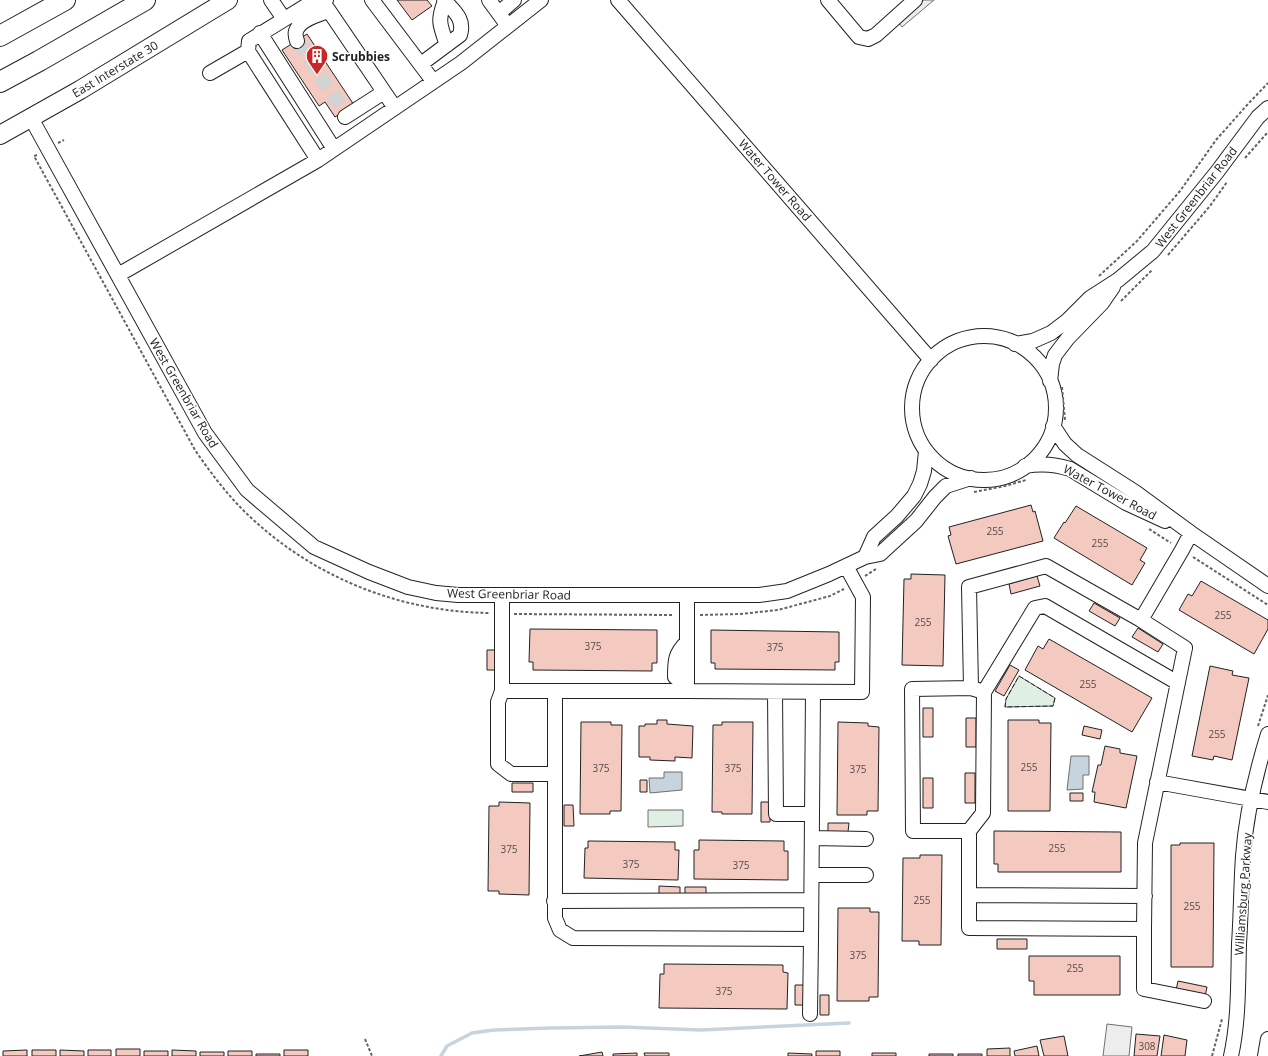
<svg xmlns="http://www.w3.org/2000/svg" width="1268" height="1056" font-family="'Open Sans',sans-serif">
	<rect width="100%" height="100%" fill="#fff"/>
	<path fill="#e0efe3" stroke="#6f6f6f" d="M1019 676 1055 698 1053 706 1005 707 1006 699Z
		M648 810H683V826L648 827Z"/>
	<path fill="#ededed" stroke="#6f6f6f" d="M923 0H934L902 27 898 22 923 1Z
		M1107 1024 1132 1027 1129 1056H1103Z"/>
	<path fill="#c7d3dd" stroke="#6f6f6f" d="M1071 756H1089V775H1083V789L1067 790Z
		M664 772H682V790L650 793 649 778H664Z"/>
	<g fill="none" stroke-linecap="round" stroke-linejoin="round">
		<path stroke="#c7d3dd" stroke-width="3.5" d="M441 1056 447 1046 472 1033 494 1030 551 1028 622 1027 701 1030 849 1023"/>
	</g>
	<path fill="#f3c9c0" stroke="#222" d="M397 0H427L432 6 412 20Z
		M307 34 354 105 335 117 325 102 319 106 282 50Z
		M1031 505 1033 512 1035 511 1043 541 956 564 948 536 951 535 949 527Z
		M1076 506 1147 548 1140 560 1145 563 1132 585 1054 538 1064 522 1065 523Z
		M911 574 945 575 943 666 902 665 904 579H911Z
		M1037 576 1040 586 1011 594 1009 584Z
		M1201 581 1268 620V629L1254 654 1179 610 1188 594 1192 596Z
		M1094 603 1120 618 1115 626 1089 611Z
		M1138 628 1163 644 1158 652 1132 637Z
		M530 629 657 630V663H652V671L533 670V662H529Z
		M711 630 839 632V662H835V670L715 669V663H711Z
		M1049 639 1152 698 1132 732 1025 670 1038 646 1043 649Z
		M487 650H496V670H487Z
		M1010 665 1019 670 1004 696 995 691Z
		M1210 666 1233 671 1232 675 1249 678 1232 760 1214 756 1213 760 1192 756Z
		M923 708H933V737H923Z
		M966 718H976V747H966Z
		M657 720H667V724L693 726 692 758 675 757V761L650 760V757H639V726H645V724H657Z
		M1008 720H1039V723H1051L1050 811H1008Z
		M581 722H611V725H622L621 811H610V814H580Z
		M722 722H753L752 814H722V812H712L713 725H722Z
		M838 722 868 723V726L879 727 878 811H867V815H837Z
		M1084 726 1102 730 1100 739 1082 735Z
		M1105 746 1120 749V753L1137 756 1126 808 1094 802 1095 792H1092L1098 765H1101Z
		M965 773H975V803H965Z
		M923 778H933V808H923Z
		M640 780H647V792H640Z
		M512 783H533V792H512Z
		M1070 793H1083V801H1070Z
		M499 802 530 803 529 895 499 894V891H488L489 806H499Z
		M761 802H770V822H761Z
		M564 805H573L574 826H564Z
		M828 823H849L848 832H828Z
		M994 831 1121 832V872H998V864H994Z
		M699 840 784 841V851H788V880L694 879V850H699Z
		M588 841 675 842V850H679L678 880 584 878 585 848H588Z
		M1180 843H1214L1213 967H1171V845H1180Z
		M920 855H942L941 945H919V941H902L903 858H920Z
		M659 886 680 887V896H659Z
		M685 887H706V896H685Z
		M838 908H870V912H879L878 997H869V1001H837Z
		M997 939H1027V949H997Z
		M1029 956H1120V995H1034V981H1029Z
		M664 964 783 965V972L788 973 787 1009 659 1008 660 974H664Z
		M1178 981 1207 987 1205 997 1176 990Z
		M795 985H804V1005H795Z
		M820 995H829V1015H820Z
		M1136 1034 1160 1036 1157 1056H1134Z
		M1164 1035 1187 1040 1185 1056H1161Z
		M1064 1036 1068 1056H1044L1040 1040Z
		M1037 1046 1039 1056H1015L1014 1051Z
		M1010 1048V1056H987V1049Z
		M116 1049H140V1056H116Z
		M27 1050V1056H3V1051Z
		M32 1050H56V1056H32Z
		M60 1050 84 1051V1056H60Z
		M88 1050H111V1056H88Z
		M172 1050 196 1051V1056H172Z
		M284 1050H308V1056H284Z
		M144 1051H168V1056H144Z
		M228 1051H252V1056H228Z
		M816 1051H840V1056H816Z
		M200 1052H224V1056H200Z
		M602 1052 603 1056H579Z
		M637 1053V1056H613V1054Z
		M644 1053H669V1056H645Z
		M788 1053 812 1054V1056H788Z
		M872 1053H896V1056H872Z
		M256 1054H280V1056H256Z
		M929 1054H953V1056H929Z
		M958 1054H982V1056H958Z"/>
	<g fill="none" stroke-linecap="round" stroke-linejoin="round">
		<path stroke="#d3d3d3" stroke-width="14" stroke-dasharray="14 7" stroke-linecap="butt" d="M297 41 344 111"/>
		<g stroke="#222" stroke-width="16">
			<path id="minor" d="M271 0 284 19
				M372 0 433 81
				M489 0 508 26 541 0
				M618 0 931 360
				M828 0 859 37 868 39 876 35 915 0
				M445 1C437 21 440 25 447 45
				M323 2 395 108
				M499 13 514 0
				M260 33 334 149
				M297 41C296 38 295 34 296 31 300 19 318 15 328 11
				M248 51 318 160
				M421 64 460 35C465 19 454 11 444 0
				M210 73 248 51 249 41 309 4 323 2 326 0
				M345 117 384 92
				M31 118 205 433 247 490 314 547 369 572 408 587 436 593 458 595H759L787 591 829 574 865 557 880 554 916 521 935 497 946 486 971 478
				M118 275 318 160 461 63 508 26
				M912 408a72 72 0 1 1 144 0a72 72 0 1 1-144 0Z
				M1015 344 1033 341 1051 333 1068 320 1090 298 1118 280 1153 251 1217 172 1258 117 1268 108
				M1050 381 1052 364 1055 355 1068 338 1102 303 1113 287
				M1053 426 1065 444 1077 455 1135 492 1191 533 1268 586
				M1025 466C1041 463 1055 464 1070 469L1126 503 1165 521
				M865 557 874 537 897 516 914 496 920 484 924 471 926 451
				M502 595V691H687
				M687 596V691L862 692 863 597 846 566
				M1141 620 1185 648 1145 843 1144 929 969 928V831H913L912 689 971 688 969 587 1046 566 1141 620 1182 550 1191 533
				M687 642C675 654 675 660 675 677L687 686
				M971 688 984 692 1035 608 1045 606 1178 683
				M502 691 498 702V764L511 774H554
				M555 691V918L560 930 573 938 811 939 813 692
				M775 692 776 814H812
				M1157 782 1268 802
				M969 831 983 813 984 692
				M812 838 866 839
				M812 875H866
				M969 895 1145 896
				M554 901 811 900
				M1144 929V989L1204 1001
				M810 1014 811 939
				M1231 1056C1239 1020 1238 981 1239 944 1241 915 1241 885 1243 856 1246 815 1256 773 1268 734
				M1265 1056 1268 1039"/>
		</g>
		<g stroke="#222" stroke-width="20">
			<path id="major" d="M0 135 80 90 228 0"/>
		</g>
		<g stroke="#222" stroke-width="22">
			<path id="highway" d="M0 36 65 0
				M0 82 39 61 145 0"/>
		</g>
		<path stroke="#646464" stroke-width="2" stroke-dasharray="3 2" stroke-linecap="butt" d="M58 143 64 140
			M37 155 34 156 195 450C210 472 226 493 244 511 310 576 398 612 490 613
			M1245 158 1268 132
			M1168 255 1210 206 1227 182
			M1099 276 1137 241 1180 191 1216 140 1247 105 1268 83
			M1121 301 1152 270
			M1062 387 1065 420
			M974 492 1005 486 1026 480
			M1149 529 1171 543
			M1193 557 1268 605
			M865 576 876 569
			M514 614 674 615
			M700 615 740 614 778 610 830 596 844 589
			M1258 726 1268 695
			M365 1039 372 1056
			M1212 1056 1222 1019"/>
		<use href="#minor" stroke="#fff" stroke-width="14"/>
		<use href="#major" stroke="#fff" stroke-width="18"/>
		<use href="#highway" stroke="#fff" stroke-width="20"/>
		<path stroke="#222" stroke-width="1" stroke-dasharray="5 2" stroke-linecap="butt" d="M1019 676 1055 698 1053 706 1005 707 1006 699Z"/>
	</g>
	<defs>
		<g id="building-pin" transform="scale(1.15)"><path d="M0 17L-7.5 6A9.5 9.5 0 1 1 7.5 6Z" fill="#c62828" stroke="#fff"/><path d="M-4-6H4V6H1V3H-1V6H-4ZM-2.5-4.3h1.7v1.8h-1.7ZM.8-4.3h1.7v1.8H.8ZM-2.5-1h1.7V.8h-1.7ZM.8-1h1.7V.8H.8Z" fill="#fff"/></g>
	</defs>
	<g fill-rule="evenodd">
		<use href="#building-pin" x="317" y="56"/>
	</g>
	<g text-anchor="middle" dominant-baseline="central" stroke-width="3" stroke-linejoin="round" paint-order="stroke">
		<g font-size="10" fill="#564c4a">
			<text x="995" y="531">255</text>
			<text x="1100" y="543">255</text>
			<text x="1223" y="615">255</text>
			<text x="923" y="622">255</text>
			<text x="593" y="646">375</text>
			<text x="775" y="647">375</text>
			<text x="1088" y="684">255</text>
			<text x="1217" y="734">255</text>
			<text x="1029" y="767">255</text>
			<text x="601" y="768">375</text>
			<text x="733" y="768">375</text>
			<text x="858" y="769">375</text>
			<text x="1057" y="848">255</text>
			<text x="509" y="849">375</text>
			<text x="631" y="864">375</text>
			<text x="741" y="865">375</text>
			<text x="922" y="900">255</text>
			<text x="1192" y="906">255</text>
			<text x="858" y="955">375</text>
			<text x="1075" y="968">255</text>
			<text x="724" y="991">375</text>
			<text x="1147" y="1046">308</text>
		</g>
		<g font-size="12" font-weight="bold" fill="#222" stroke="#fff" text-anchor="start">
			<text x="332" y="56">Scrubbies</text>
		</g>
		<g font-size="12" fill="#222" stroke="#fff">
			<text transform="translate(115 69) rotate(-31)">East Interstate 30</text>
			<text transform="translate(775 180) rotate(49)">Water Tower Road</text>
			<text transform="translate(1196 197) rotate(-52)">West Greenbriar Road</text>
			<text transform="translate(184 393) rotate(60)">West Greenbriar Road</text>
			<text transform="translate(1110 492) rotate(28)">Water Tower Road</text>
			<text transform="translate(509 594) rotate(1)">West Greenbriar Road</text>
			<text transform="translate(1243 894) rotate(-86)">Williamsburg Parkway</text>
		</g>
	</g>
</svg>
